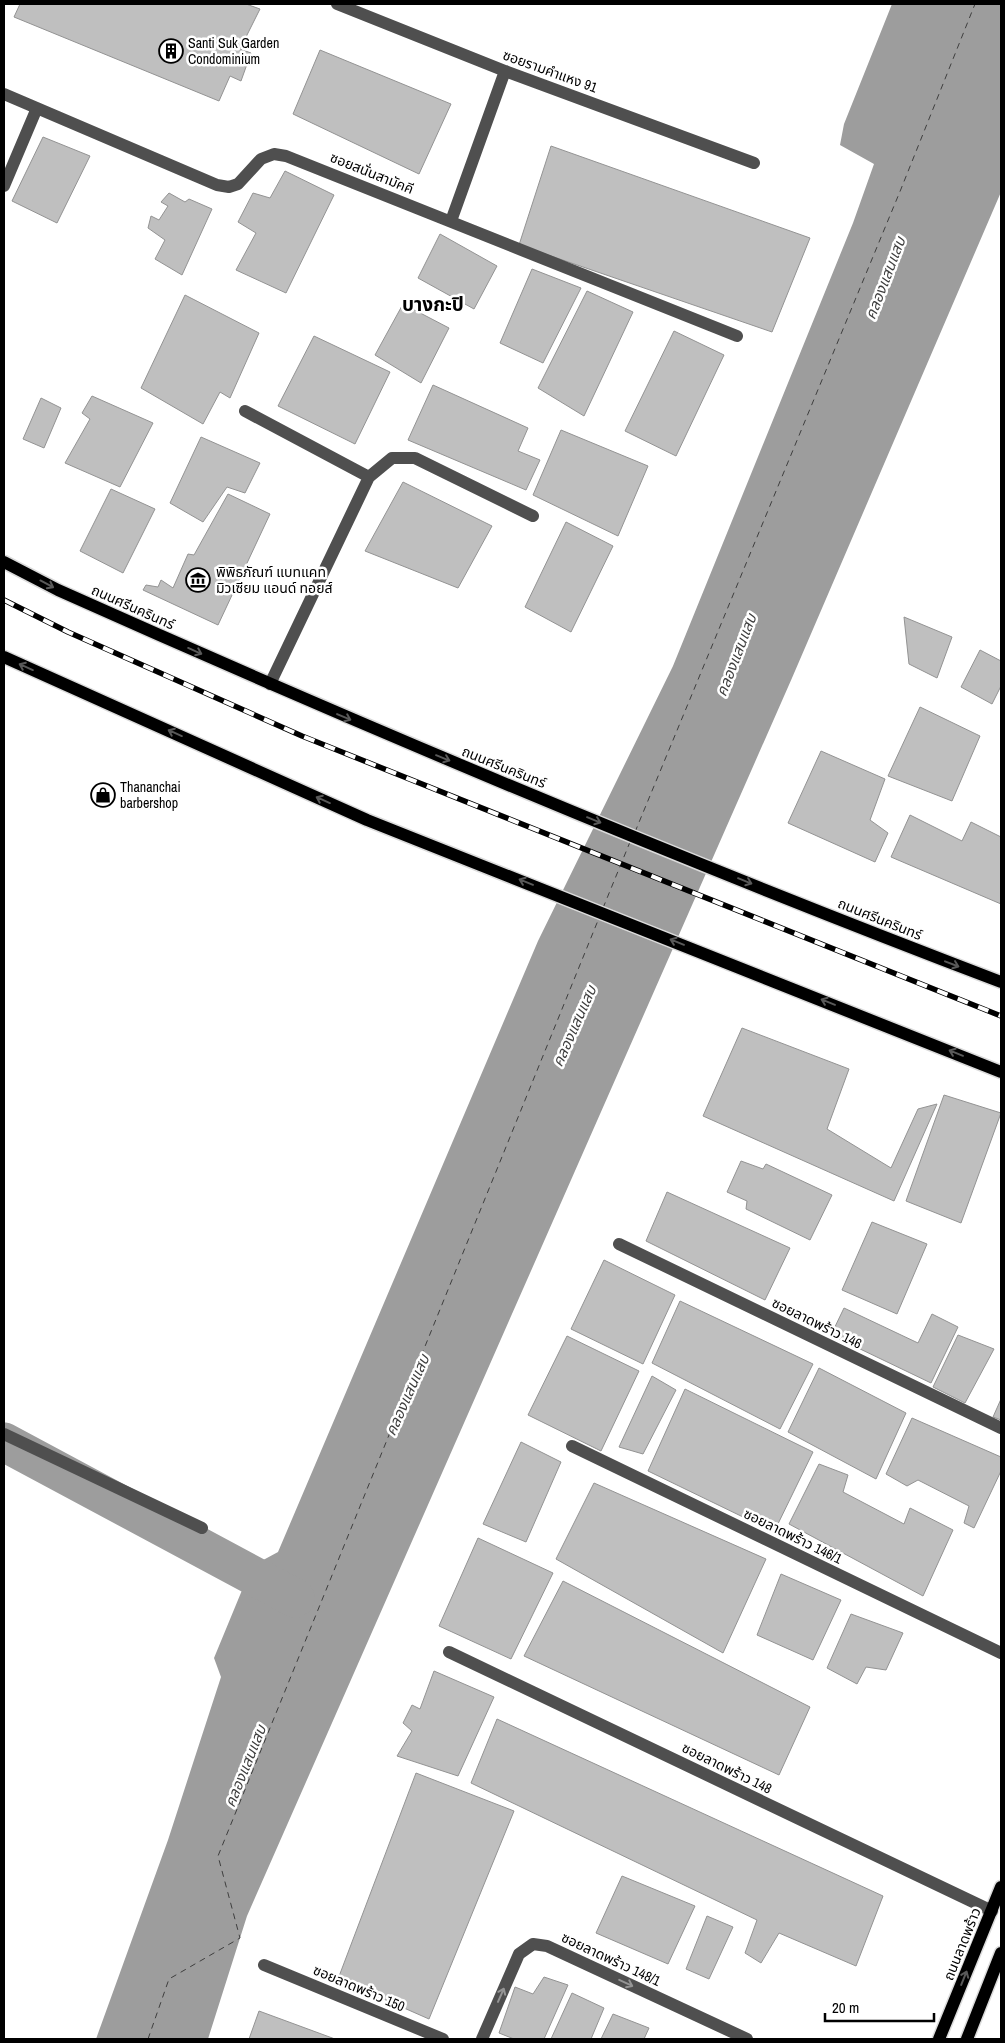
<svg xmlns="http://www.w3.org/2000/svg" width="1005" height="2043" font-family="'Archivo Narrow','Noto Sans Thai',sans-serif">
	<rect width="100%" height="100%" fill="#fff"/>
	<path fill="#9d9d9d" d="M892 4H1001V192L792 678 247 1916 208 2039H96L168 1840 221 1677 214 1658 252 1566 278 1552 538 941 673 666 853 223 874 164 840 145 844 124Z"/>
	<g fill="none" stroke-linecap="round" stroke-linejoin="round">
		<path stroke="#9d9d9d" stroke-width="39" d="M4 1442 295 1598"/>
		<path stroke="#3e3e3e" stroke-width="1" stroke-dasharray="6 5" stroke-linecap="butt" d="M635 832 901 189 975 4
			M603 908 630 842
			M148 2039 169 1979 240 1938 218 1856 599 918"/>
	</g>
	<path fill="#bfbfbf" stroke="#939393" d="M20 4H246L260 9 240 49 251 53 241 81 230 76 219 101 14 17Z
		M320 50 451 104 419 174 293 114Z
		M43 137 90 156 57 223 12 201Z
		M551 146 810 238 772 332 519 245Z
		M285 171 334 195 286 293 236 270 256 233 238 222 253 193 270 198Z
		M169 193 185 202 189 199 212 209 182 275 155 259 165 240 148 228 151 216 159 220 168 206 161 202Z
		M440 234 497 266 474 309 418 278Z
		M532 269 581 288 543 363 500 343Z
		M587 291 633 312 584 416 538 388Z
		M185 295 259 333 230 398 220 392 203 424 141 388Z
		M403 304 449 328 421 383 375 355Z
		M674 331 724 355 676 456 625 431Z
		M314 336 390 372 355 444 278 406Z
		M433 385 528 428 518 451 540 460 526 490 408 440Z
		M92 396 153 423 120 487 65 463 90 419 82 413Z
		M41 398 61 408 44 448 23 439Z
		M561 430 648 466 618 536 533 495Z
		M201 437 260 463 245 493 227 487 203 522 170 503Z
		M403 482 492 526 458 588 365 551Z
		M111 489 155 509 123 573 80 551Z
		M228 494 270 514 218 625 143 590 146 585 158 587 161 580 173 588 188 554 194 555Z
		M566 522 613 546 571 632 525 607Z
		M904 617 952 637 937 678 909 664Z
		M980 650 1001 661V686L992 704 961 687Z
		M920 707 980 736 952 801 888 776Z
		M821 751 885 779 870 820 888 833 875 862 788 823Z
		M910 815 962 841 971 822 1001 837V904L891 857Z
		M742 1028 849 1069 827 1129 891 1168 918 1109 937 1104 894 1201 703 1116Z
		M944 1095 1001 1113 961 1223 906 1201Z
		M741 1161 763 1169 766 1164 832 1195 810 1240 746 1209 747 1201 727 1192Z
		M667 1192 790 1248 765 1300 646 1241Z
		M872 1222 927 1244 897 1314 842 1290Z
		M604 1260 675 1295 643 1364 571 1329Z
		M680 1301 813 1364 780 1429 652 1363Z
		M844 1308 918 1343 932 1314 958 1327 931 1383 831 1335Z
		M958 1335 994 1349 965 1403 933 1387Z
		M567 1336 639 1371 601 1451 528 1415Z
		M819 1368 906 1413 876 1479 788 1432Z
		M652 1376 676 1390 643 1454 619 1447Z
		M685 1389 813 1452 774 1532 648 1471Z
		M1001 1399V1420L993 1417Z
		M912 1418 1001 1457V1471L974 1528 964 1523 969 1506 918 1480 907 1486 886 1474Z
		M521 1442 561 1462 526 1542 483 1524Z
		M819 1464 848 1475 843 1492 904 1524 910 1508 953 1530 923 1596 789 1524Z
		M594 1483 766 1559 723 1653 556 1559Z
		M478 1538 553 1573 511 1659 439 1626Z
		M781 1574 841 1600 813 1660 757 1635Z
		M563 1581 810 1707 779 1775 524 1656Z
		M851 1614 903 1633 886 1670 866 1667 857 1684 827 1668Z
		M434 1671 494 1697 458 1776 397 1756 412 1731 403 1723 412 1705 420 1709Z
		M497 1719 883 1896 856 1966 779 1933 761 1963 745 1953 757 1920 471 1783Z
		M416 1773 514 1811 429 2019 338 1979Z
		M622 1876 695 1906 668 1964 596 1933Z
		M707 1916 733 1927 709 1979 686 1969Z
		M544 1977 568 1985 544 2039H514L499 2033 515 1987 533 1994Z
		M572 1993 604 2008 591 2039H551Z
		M259 2011 335 2039H249Z
		M613 2014 649 2028 644 2039H601Z"/>
	<g fill="none" stroke-linecap="round" stroke-linejoin="round">
		<g stroke="#dbdbdb" stroke-width="15">
			<path id="major" d="M4 562 58 590C369 729 683 861 1001 982
				M4 657 367 820 1001 1072
				M939 2039 1001 1887
				M967 2039 1001 1953"/>
		</g>
		<path stroke="#4f4f4f" stroke-width="12" d="M337 4 505 71 754 163
			M4 94 217 185 229 187 238 184 261 159 274 154 286 156 737 336
			M4 186 37 108
			M451 221 505 71
			M245 411 369 477
			M270 684 369 477 392 458H415L533 516
			M619 1244 1001 1428
			M4 1434 202 1528
			M572 1446 1001 1653
			M449 1652 992 1911
			M264 1965 443 2039
			M482 2039 519 1954 533 1944 547 1946 747 2039"/>
		<use href="#major" stroke="#000" stroke-width="12"/>
		<g stroke="#000" stroke-width="5.5">
			<path id="rail" d="M4 600 68 632 302 736 1001 1016"/>
		</g>
		<use href="#rail" stroke="#fff" stroke-width="4" stroke-dasharray="11" stroke-linecap="butt"/>
	</g>
	<defs><path id="oneway-shaft" d="M-6 0H5M1.5-3L5.5 0L1.5 3" fill="none" stroke-width="1.6" stroke-linecap="round" stroke-linejoin="round" transform="scale(1.25)"/></defs>
	<g stroke="#595959">
		<use href="#oneway-shaft" transform="translate(47 584) rotate(28)"/>
		<use href="#oneway-shaft" transform="translate(195 651) rotate(24)"/>
		<use href="#oneway-shaft" transform="translate(26 667) rotate(-156)"/>
		<use href="#oneway-shaft" transform="translate(344 717) rotate(23)"/>
		<use href="#oneway-shaft" transform="translate(175 733) rotate(-156)"/>
		<use href="#oneway-shaft" transform="translate(443 758) rotate(22)"/>
		<use href="#oneway-shaft" transform="translate(323 800) rotate(-156)"/>
		<use href="#oneway-shaft" transform="translate(594 820) rotate(22)"/>
		<use href="#oneway-shaft" transform="translate(745 881) rotate(22)"/>
		<use href="#oneway-shaft" transform="translate(526 882) rotate(-158)"/>
		<use href="#oneway-shaft" transform="translate(677 942) rotate(-158)"/>
		<use href="#oneway-shaft" transform="translate(952 964) rotate(21)"/>
		<use href="#oneway-shaft" transform="translate(828 1002) rotate(-158)"/>
		<use href="#oneway-shaft" transform="translate(956 1053) rotate(-158)"/>
		<use href="#oneway-shaft" transform="translate(964 1978) rotate(-68)"/>
	</g>
	<g stroke="#959595">
		<use href="#oneway-shaft" transform="translate(626 1983) rotate(25)"/>
		<use href="#oneway-shaft" transform="translate(501 1995) rotate(-66)"/>
	</g>
	<defs>
		<g id="building-ring" transform="scale(1.25)"><circle r="9.5" fill="#fff" stroke="#000" stroke-width="1.5"/><path d="M-4-6H4V6H1V3H-1V6H-4ZM-2.5-4.3h1.7v1.8h-1.7ZM.8-4.3h1.7v1.8H.8ZM-2.5-1h1.7V.8h-1.7ZM.8-1h1.7V.8H.8Z" fill="#000"/></g>
		<g id="museum-ring" transform="scale(1.25)"><circle r="9.5" fill="#fff" stroke="#000" stroke-width="1.5"/><path d="M0-6L6-3V-2H-6V-3ZM-5-1h2V3h-2ZM-1-1h2V3h-2ZM3-1h2V3H3ZM-6 4H6V6H-6Z" fill="#000"/></g>
		<g id="shop-ring" transform="scale(1.25)"><circle r="9.5" fill="#fff" stroke="#000" stroke-width="1.5"/><path d="M-5-2.5h2.3a2.7 3.5 0 0 1 5.4 0H5L5.5 6h-11ZM-1.5-2.5h3a1.5 2.3 0 0 0-3 0Z" fill="#000"/></g>
	</defs>
	<g fill-rule="evenodd">
		<use href="#building-ring" x="171" y="51"/>
		<use href="#museum-ring" x="198" y="580"/>
		<use href="#shop-ring" x="103" y="795"/>
	</g>
	<g text-anchor="middle" dominant-baseline="central" stroke-width="5" stroke-linejoin="round" paint-order="stroke">
		<g font-size="14" fill="#000" stroke="#fff" text-anchor="start">
			<text x="188" y="43">Santi Suk Garden<tspan x="188" dy="16">Condominium</tspan></text>
			<text x="216" y="572">พิพิธภัณฑ์ แบทแคท<tspan x="216" dy="16">มิวเซียม แอนด์ ทอยส์</tspan></text>
			<text x="120" y="787">Thananchai<tspan x="120" dy="16">barbershop</tspan></text>
		</g>
		<g font-size="14" fill="#000" stroke="#fff">
			<text transform="translate(550 71) rotate(20)">ซอยรามคำแหง 91</text>
			<text transform="translate(372 173) rotate(22)">ซอยสนั่นสามัคคี</text>
			<text transform="translate(133 607) rotate(24)">ถนนศรีนครินทร์</text>
			<text transform="translate(504 767) rotate(22)">ถนนศรีนครินทร์</text>
			<text transform="translate(880 919) rotate(22)">ถนนศรีนครินทร์</text>
			<text transform="translate(817 1323) rotate(26)">ซอยลาดพร้าว 146</text>
			<text transform="translate(793 1536) rotate(26)">ซอยลาดพร้าว 146/1</text>
			<text transform="translate(727 1768) rotate(26)">ซอยลาดพร้าว 148</text>
			<text transform="translate(962 1944) rotate(-68)">ถนนลาดพร้าว</text>
			<text transform="translate(611 1959) rotate(25)">ซอยลาดพร้าว 148/1</text>
			<text transform="translate(359 1988) rotate(23)">ซอยลาดพร้าว 150</text>
		</g>
		<g font-size="15" font-style="italic" fill="#3e3e3e" stroke="#fff">
			<text transform="translate(885 278) rotate(-69)">คลองแสนแสบ</text>
			<text transform="translate(736 655) rotate(-69)">คลองแสนแสบ</text>
			<text transform="translate(574 1026) rotate(-66)">คลองแสนแสบ</text>
			<text transform="translate(407 1395) rotate(-66)">คลองแสนแสบ</text>
			<text transform="translate(245 1766) rotate(-68)">คลองแสนแสบ</text>
		</g>
		<g font-size="19" font-weight="bold" fill="#000" stroke="#fff">
			<text x="433" y="304">บางกะปิ</text>
		</g>
	</g>
	<rect width="1005" height="2043" fill="none" stroke="#000000" stroke-width="10"/>
	<path d="M825 2013v8h109v-8" fill="none" stroke="#000000" stroke-width="2.5"/>
	<text x="832" y="2013" font-size="15" fill="#000000" stroke="#ffffff" stroke-width="4" paint-order="stroke">20 m</text>
</svg>
